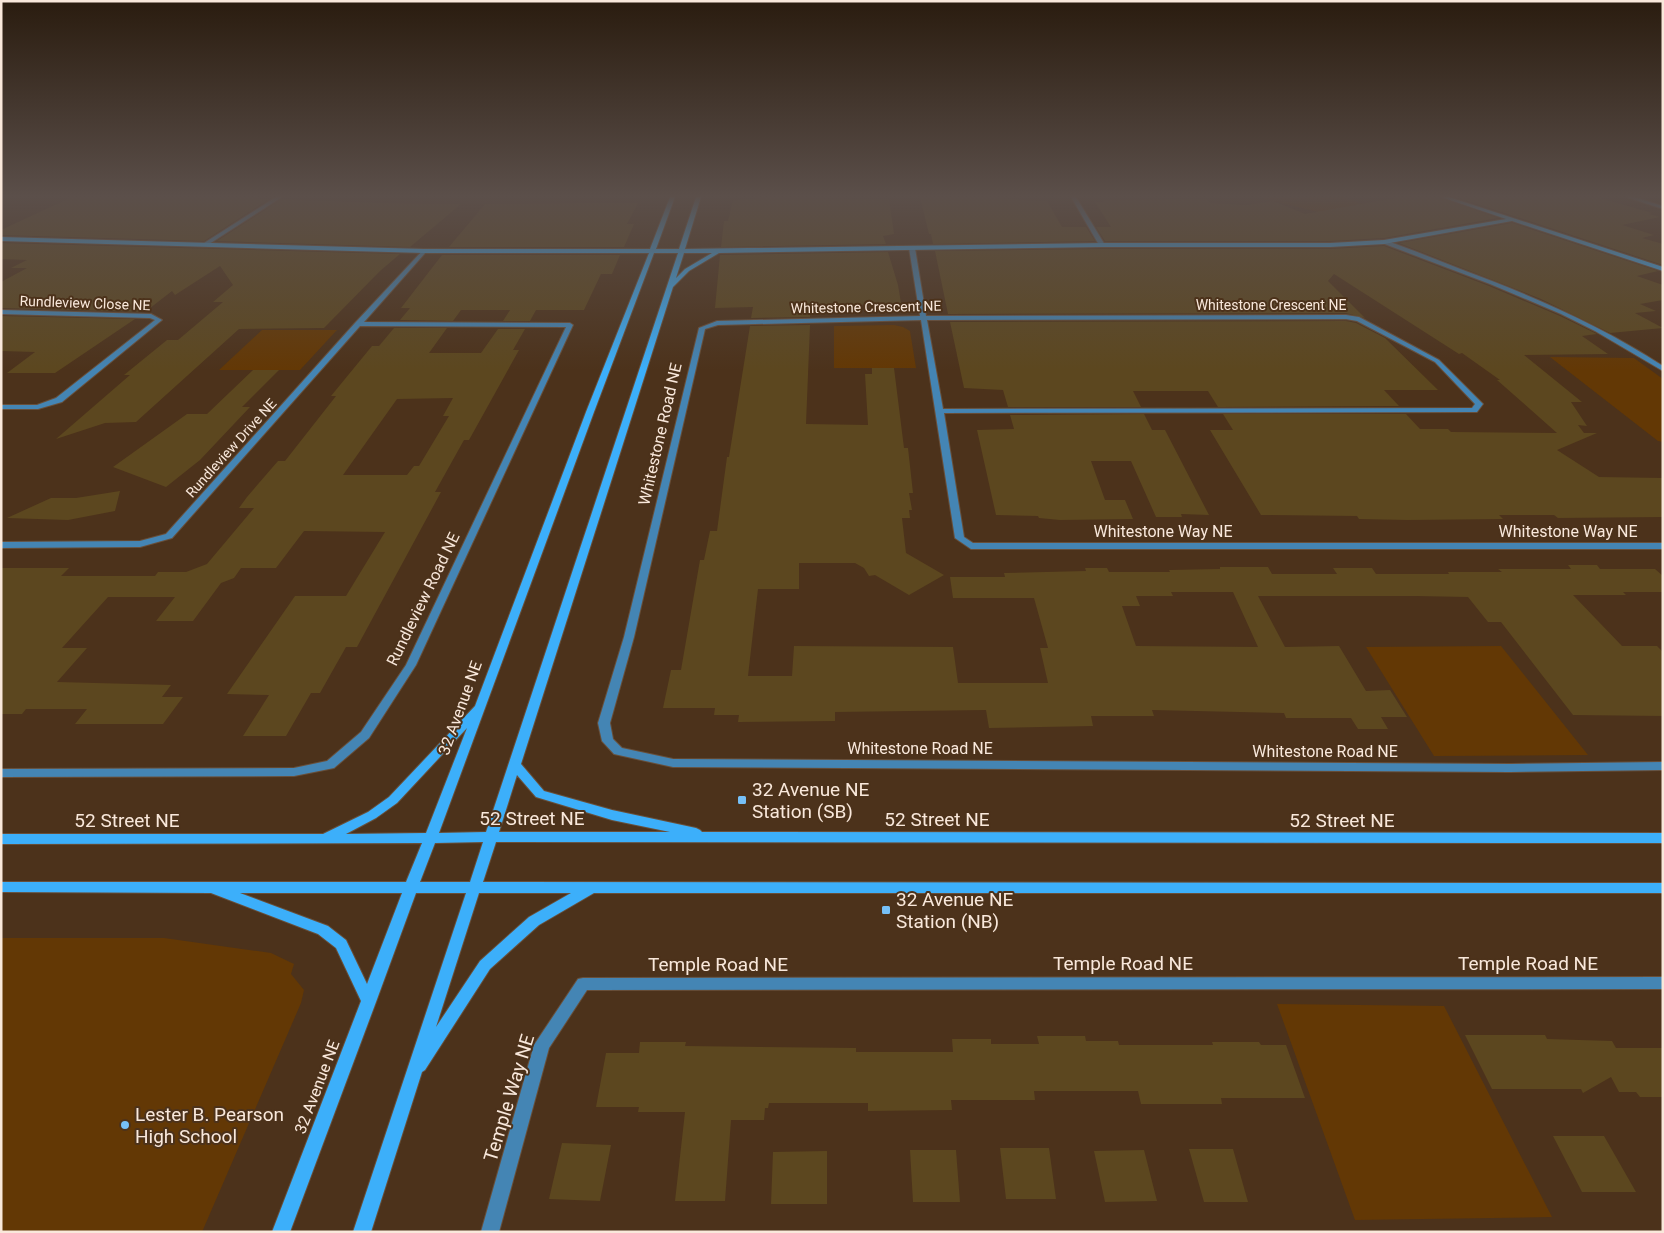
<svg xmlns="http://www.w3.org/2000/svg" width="1664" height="1233" font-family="Roboto,sans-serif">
	<rect width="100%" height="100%" fill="#4c321b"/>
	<path fill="#633805" d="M1344 197 1370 207 1326 214 1261 198Z
		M894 325 903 327 910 331 916 368H834V326Z
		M262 330H337L300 370H219Z
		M1550 357 1634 358 1663 379V442L1658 441Z
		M1501 646 1588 755 1434 756 1366 647Z
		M1 938H164L271 953 294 964 291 974 304 990 301 1003 202 1232H1Z
		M1277 1004 1444 1006 1552 1217 1355 1220Z"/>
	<path fill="#5c471f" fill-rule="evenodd" d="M72 197H260L258 199H269L204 241 1 235V230Z
		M920 197H977L1047 201 1062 227H1086L1095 241 933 244 931 234H929Z
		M1401 197H1439L1498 218 1384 238 1330 241H1105L1096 227H1111L1095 202H1104L1103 200 1207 199 1210 203 1246 205 1273 201 1305 214Z
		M1456 197H1597L1652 213 1649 214 1660 217 1622 225 1654 235 1642 238 1663 244V265Z
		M764 198 889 199 894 234 883 236 886 244 721 247 724 221H728L733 200Z
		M282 199 379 203 461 204 410 247 217 241Z
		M582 203H638L627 224H634L624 247H449L485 204Z
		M1512 223 1658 271 1637 276 1663 285V300L1640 304 1656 311 1635 313 1663 328 1610 333 1541 299 1399 243Z
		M1 243 400 254 380 271 324 328 239 329 136 422 105 423 56 439 130 375H124L167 340H178L223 302H213L233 285 220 266 175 295 172 291 145 312 1 308V282L27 268H11L27 260 1 259Z
		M1384 246 1489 286 1560 316 1597 334 1582 336 1608 354 1524 355 1582 402H1571L1587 426 1578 425 1584 433H1597L1557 450 1599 477 1663 478V517L1558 518 1554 515H1499L1503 519 1408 520 1359 519 1357 516 1261 515 1210 430H1233L1223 414H1406L1420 429H1448L1451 432 1557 433 1497 380H1500L1462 353 1459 354 1334 274 1328 281 1365 318 1346 313 948 314 935 251 1102 249H1330Z
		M888 252 898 285 901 303 811 307 810 317 751 318 753 307 715 308 720 255Z
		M442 255H620L612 274H601L584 310H536L530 321H503L510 310H461L453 321 400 320 410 308H401Z
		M1 316 135 319 55 373H7L35 352 1 351Z
		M1346 321 1356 323 1385 338 1438 390H1384L1399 406 1218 407 1208 391H1133L1141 407H1008L1003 390 964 388 950 322Z
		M810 325 806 424 868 425 865 374H872V368H894L904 448H908L913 493H909L912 510H909L910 518H902L906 553 944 575 909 595 875 575 869 576 864 568 855 563H799V589H758L748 676H792L794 646 953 647 958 683H1048L1040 648H1048L1034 598H953L950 577H1005L1004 573 1086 571 1085 568H1107L1109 572H1170L1169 570 1220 569V567H1268L1272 574H1337L1333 568H1372L1376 574H1449L1448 572H1502L1498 569H1571L1568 565H1597L1600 569H1655L1663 576V592H1623L1626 595H1573L1622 646H1657L1663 652V716L1573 715 1501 622H1488L1468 597 1416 596H1258L1285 647 1339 646 1366 691 1390 690 1407 717H1381L1388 729H1358L1351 718H1286L1284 713 1152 710 1154 716H1091L1093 726 989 728 986 710 835 712V721L738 722 739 715H714L715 708H663L671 670H681L700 560H704L710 531H717L727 457H729L750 326ZM1171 592H1233L1258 647 1136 646 1122 606H1140L1136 596H1173Z
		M394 328H447L429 353H481L498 329H525L513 350H519L469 440H464L435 492H441L357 647H346L320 693H311L286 736H243L269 695 227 694 295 596H346L385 532 304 531 276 568H241L234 578 221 583 193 621H156L175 597H108L62 648H87L57 682 171 685 162 697H183L163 724H75L87 709H26L22 714H1V568H69L61 576H155L158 572H186L207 564 254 508H239L247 497 278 461H285L336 396H331L372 346H379ZM453 398 443 416H449L419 466H414L407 475H343L397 399Z
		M253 370H279L242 407H250L200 460 166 487 113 467 187 414H207Z
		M1144 414 1152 430H1165L1209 515 1181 514 1182 517H1156L1131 461H1091L1105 500H1125L1133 519 1060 520 1039 518 1038 516 996 515 977 430 1014 429 1010 415Z
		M120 491 115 511 68 520 7 518 51 498H76Z
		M1465 1035H1545L1547 1039 1612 1041 1616 1048H1663V1097H1640L1636 1092H1619L1611 1077 1583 1093 1581 1089H1492Z
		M1037 1036H1085L1086 1041H1118L1119 1045H1213L1212 1042H1259L1261 1045H1286L1305 1098H1221L1222 1104H1141L1138 1091H1034L1035 1100H951L952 1110 868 1111V1103H769L768 1108H765L764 1120H731L725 1201H675L685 1112H638L639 1107H596L606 1053H639L640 1042H686L685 1046 856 1048V1052H953L952 1039H991V1044H1039Z
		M1553 1136H1604L1636 1192H1582Z
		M562 1143 611 1145 600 1201 549 1199Z
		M1000 1148H1049L1056 1199H1006Z
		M1189 1149H1233L1248 1202H1204Z
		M910 1150H956L960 1202H913Z
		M1144 1150 1157 1201 1105 1202 1094 1151Z
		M827 1151V1204H771L773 1152Z"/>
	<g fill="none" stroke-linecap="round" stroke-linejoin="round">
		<g stroke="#684f3a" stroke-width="2">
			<path id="street" d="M276 197H282L206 246 201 245Z
				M1071 197H1076L1105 245 1104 246 1099 245Z
				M1626 197H1634L1663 206V209Z
				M1384 240C1411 249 1437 260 1463 270 1533 296 1600 325 1663 366V371L1595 331 1561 314 1490 284 1382 243 1381 242Z
				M912 246 915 248 926 316 1346 315 1359 317 1439 360 1483 404 1477 412H1474L944 413 964 537 973 543H1663V549H971L955 538 921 320 718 325 705 329 634 637 610 723 613 739 622 748 673 759 1510 764 1663 762V770L1510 772 673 767 614 754 602 741 598 723 624 637 699 328 717 321 920 316 909 248ZM1346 319 1357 321 1435 362 1475 404 1472 408 943 409 927 320Z
				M424 249 427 251 426 252 364 322 570 323 573 325 416 665 369 738 334 768 294 776 1 777V769L294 768 327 761 361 732 406 665 566 327 360 326 172 538 140 547 1 548V542L140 541 166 534 355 323Z
				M1 310 151 314 162 320 62 402 38 409H1V405H37L56 398 155 320 150 318 1 314Z
				M1663 977V989L587 990 549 1048 499 1232H481L534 1045 578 979 583 978Z"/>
		</g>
		<g stroke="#684f3a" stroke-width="2">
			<path id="secondary" d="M670 197H675L656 249H679L696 197H701L685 249 1102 243H1330L1384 240 1506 219 1441 197H1449L1663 267V271L1512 221 1384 244 1330 247H1102L719 253 689 271 673 287 521 764 544 791 612 810 696 828 700 830 702 832 1663 833V843L496 842 483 882 1663 883V893H594L539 925 490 969 425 1070 422 1072 371 1232H353L466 893H416L376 1002 290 1232H272L361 1001 336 948 318 934 211 893 1 892V882H406L422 843 1 844V834H323L368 812 389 797 475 706 586 412 649 253H424L1 241V237L424 249H650ZM654 253H678L486 832 439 833 594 412ZM684 253H712L685 269 676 278ZM467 728 426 833 346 834 376 818 397 803ZM517 775 536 797 612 820 670 832H499ZM483 842 470 882H420L435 843ZM240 893H402L367 984 346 940 328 926ZM479 893H571L529 917 480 961 436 1027Z"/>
		</g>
		<use href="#street" fill="#4485b4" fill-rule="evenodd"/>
		<use href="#secondary" fill="#3caffa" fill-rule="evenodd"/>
	</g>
	<linearGradient id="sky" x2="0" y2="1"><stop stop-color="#2a1c0f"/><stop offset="0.53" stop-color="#5b4f4a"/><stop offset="1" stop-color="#5b4f4a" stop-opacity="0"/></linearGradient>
	<rect width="1664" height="370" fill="url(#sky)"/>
	<g fill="#76c0f7" stroke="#4c321b" stroke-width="2">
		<rect x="737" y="795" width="10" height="10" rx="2.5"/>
		<rect x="881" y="905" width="10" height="10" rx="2.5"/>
		<circle cx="125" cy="1125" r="5"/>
	</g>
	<g text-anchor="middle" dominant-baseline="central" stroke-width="4" stroke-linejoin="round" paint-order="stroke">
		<g font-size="14" fill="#f9e8db" stroke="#4c321b">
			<text transform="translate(85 303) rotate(2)">Rundleview Close NE</text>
			<text x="1271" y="305">Whitestone Crescent NE</text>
			<text transform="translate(866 307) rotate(-1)">Whitestone Crescent NE</text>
			<text transform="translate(231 448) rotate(-48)">Rundleview Drive NE</text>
		</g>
		<g font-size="16" fill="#f9e8db" stroke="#4c321b">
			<text transform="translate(660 434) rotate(-77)">Whitestone Road NE</text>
			<text x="1163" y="531">Whitestone Way NE</text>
			<text x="1568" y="531">Whitestone Way NE</text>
			<text transform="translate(423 599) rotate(-64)">Rundleview Road NE</text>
			<text transform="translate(460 708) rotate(-70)">32 Avenue NE</text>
			<text x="920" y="748">Whitestone Road NE</text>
			<text x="1325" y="751">Whitestone Road NE</text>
			<text transform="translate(317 1087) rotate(-69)">32 Avenue NE</text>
		</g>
		<g font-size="19" fill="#f9e8db" stroke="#4c321b" text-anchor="start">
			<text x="752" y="789">32 Avenue NE<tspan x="752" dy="22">Station (SB)</tspan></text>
			<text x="896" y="899">32 Avenue NE<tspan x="896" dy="22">Station (NB)</tspan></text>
			<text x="135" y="1114">Lester B. Pearson<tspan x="135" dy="22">High School</tspan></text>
		</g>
		<g font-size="19" fill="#f9e8db" stroke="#4c321b">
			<text x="532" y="818">52 Street NE</text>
			<text x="937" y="819">52 Street NE</text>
			<text x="127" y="820">52 Street NE</text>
			<text x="1342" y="820">52 Street NE</text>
			<text x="1123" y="963">Temple Road NE</text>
			<text x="1528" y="963">Temple Road NE</text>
			<text x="718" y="964">Temple Road NE</text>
			<text transform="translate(509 1098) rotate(-73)">Temple Way NE</text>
		</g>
	</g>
	<rect width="1664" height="1233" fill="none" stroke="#f9e8db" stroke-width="5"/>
</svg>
